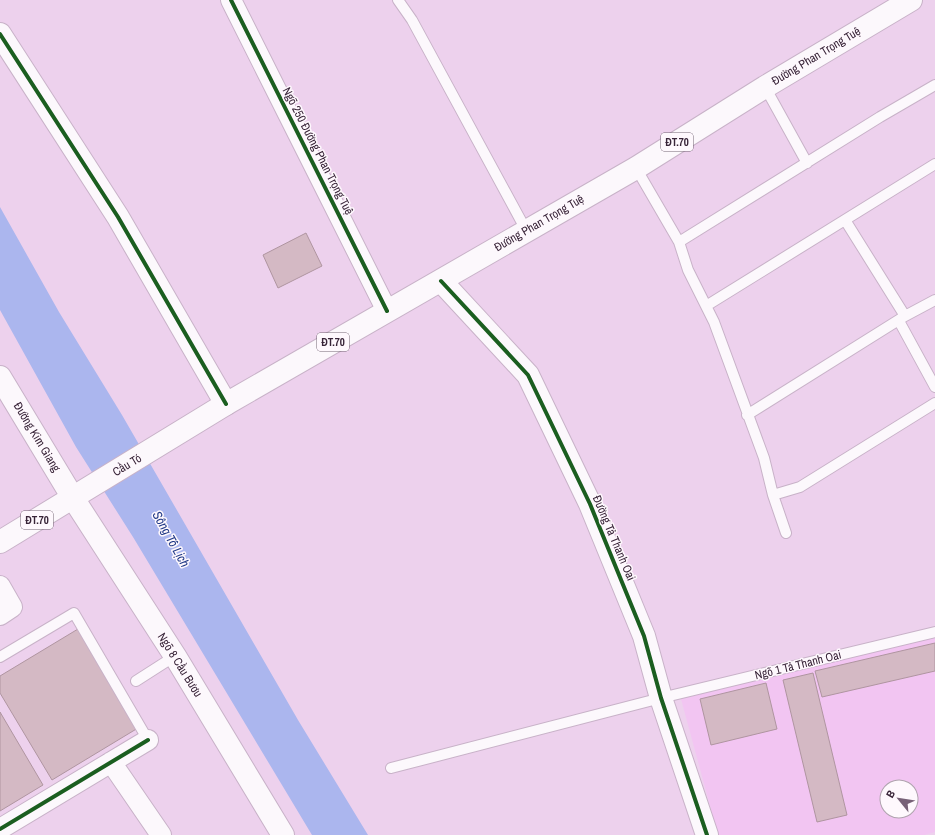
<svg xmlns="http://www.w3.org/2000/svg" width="935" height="835" font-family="'Archivo Narrow',sans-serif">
	<rect width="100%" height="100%" fill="#edd1ed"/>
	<path fill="#f2c5f2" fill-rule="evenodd" d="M935 636V832L924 835H718L681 699ZM887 787H911V811H887Z"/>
	<path fill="#abb6ee" d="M0 207 59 312 122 415 298 720 368 835H312L133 537 76 447 0 310Z"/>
	<path fill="#d4b9c4" stroke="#af95a0" d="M306 233 322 266 278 288 263 255Z
		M78 629 138 728 52 780 0 693V676Z
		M935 643V671L822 697 815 671Z
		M813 673 847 815 817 822 783 680Z
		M766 683 777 729 711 745 700 699Z
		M0 712 43 785 0 811Z"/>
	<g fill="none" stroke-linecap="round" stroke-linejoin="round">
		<g stroke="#c8b2c8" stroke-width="12">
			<path id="service" d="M398 0 412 20 526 230
				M765 87 807 163
				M636 168 679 242 688 270 714 322 764 458 773 495 786 533
				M845 220 905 316
				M679 242 880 117 935 85
				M706 306 935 164
				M899 321 935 387
				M747 415 905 316 935 300
				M773 495 800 487 935 403
				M0 657 74 613 148 740
				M136 681 175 656
				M391 768 661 698 935 632"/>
		</g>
		<g stroke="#c8b2c8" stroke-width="22">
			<path id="minor" d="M231 0 387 311
				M0 586 12 607 0 615
				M111 762 161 835
				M0 829 148 740"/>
		</g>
		<g stroke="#c8b2c8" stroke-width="24">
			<path id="tertiary" d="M0 34 118 217 226 404
				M441 281 528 375 590 504 644 636 661 698 707 835"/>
		</g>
		<g stroke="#c8b2c8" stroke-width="24">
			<path id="secondary" d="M0 377 73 498 175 656 283 835"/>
		</g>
		<g stroke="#c8b2c8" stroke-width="24">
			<path id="primary" d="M0 542 226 404 636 168 765 87 911 0"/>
		</g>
		<use href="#service" stroke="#fcf8fc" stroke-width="10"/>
		<use href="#minor" stroke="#fcf8fc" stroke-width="20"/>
		<use href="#tertiary" stroke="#fcf8fc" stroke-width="22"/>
		<use href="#secondary" stroke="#fcf8fc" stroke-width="22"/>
		<use href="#primary" stroke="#fcf8fc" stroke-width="22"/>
		<g stroke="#fef8fd" stroke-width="6">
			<path id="cycleway" d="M231 0 387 311
				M0 34 118 217 226 404
				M441 281 528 375 590 504 644 636 661 698 707 835
				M0 829 148 740"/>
		</g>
		<use href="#cycleway" stroke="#1b5e20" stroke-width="4"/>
	</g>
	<g text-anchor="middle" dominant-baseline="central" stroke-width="3" stroke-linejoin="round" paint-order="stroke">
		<g fill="#fef8fd" stroke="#736473" stroke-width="1">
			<rect x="661" y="133" width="32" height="18" rx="3"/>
			<rect x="317" y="333" width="32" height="18" rx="3"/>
			<rect x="21" y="511" width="32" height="18" rx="3"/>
		</g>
		<g font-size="11" font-weight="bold" fill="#382438">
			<text x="677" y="142">ĐT.70</text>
			<text x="333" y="342">ĐT.70</text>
			<text x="37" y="520">ĐT.70</text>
		</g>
		<g font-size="12" fill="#382438" stroke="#fef8fd">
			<text transform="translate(816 56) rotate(-31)">Đường Phan Trọng Tuệ</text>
			<text transform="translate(318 151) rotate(63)">Ngõ 250 Đường Phan Trọng Tuệ</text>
			<text transform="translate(539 223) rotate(-30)">Đường Phan Trọng Tuệ</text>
			<text transform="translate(37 437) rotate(59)">Đường Kim Giang</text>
			<text transform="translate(127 465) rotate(-31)">Cầu Tó</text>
			<text transform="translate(614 538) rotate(67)">Đường Tả Thanh Oai</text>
			<text transform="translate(180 665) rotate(58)">Ngõ 8 Cầu Bươu</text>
			<text transform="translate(798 665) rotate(-14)">Ngõ 1 Tả Thanh Oai</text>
		</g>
		<g font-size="13" font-style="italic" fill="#213a87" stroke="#fef8fd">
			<text transform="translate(171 539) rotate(61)">Sông Tô Lịch</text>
		</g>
	</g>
	<g transform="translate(899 799) rotate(300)"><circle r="19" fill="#fef8fd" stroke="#afa3ae"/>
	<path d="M0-3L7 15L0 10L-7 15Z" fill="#776177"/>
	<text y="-6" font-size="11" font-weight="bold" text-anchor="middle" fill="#382438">B</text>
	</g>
</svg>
